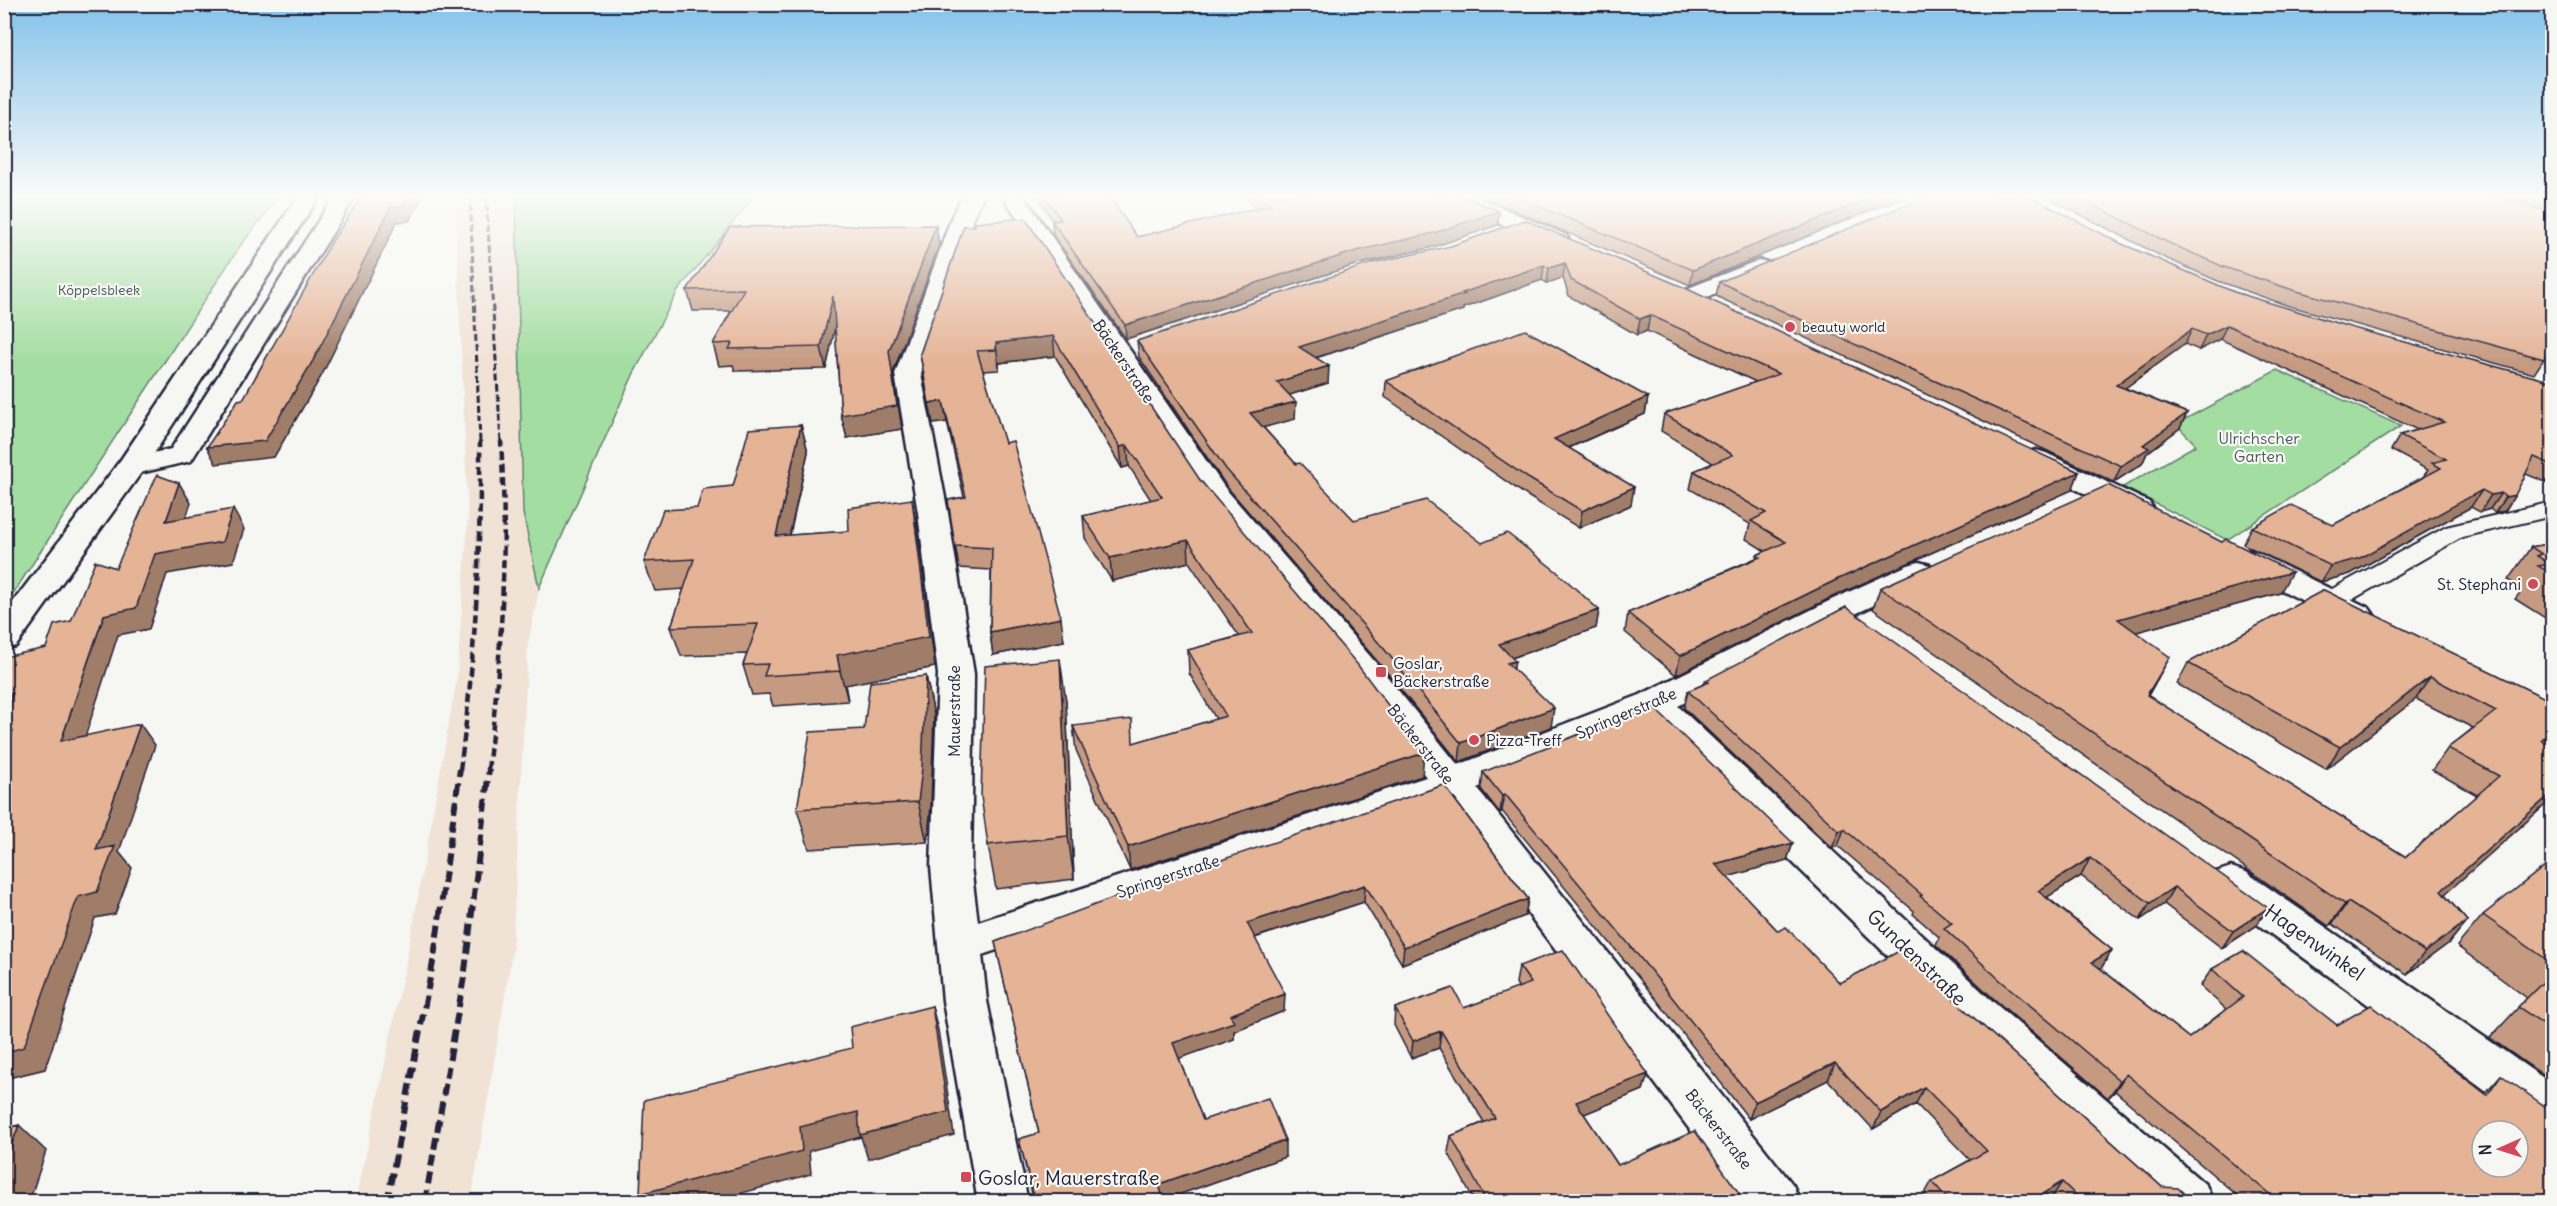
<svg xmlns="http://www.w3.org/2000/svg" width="2557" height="1206" font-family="Delius,sans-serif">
	<rect width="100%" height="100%" fill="#f6f6f2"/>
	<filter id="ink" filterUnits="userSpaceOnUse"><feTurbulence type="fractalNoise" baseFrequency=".0167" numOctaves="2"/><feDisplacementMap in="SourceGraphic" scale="12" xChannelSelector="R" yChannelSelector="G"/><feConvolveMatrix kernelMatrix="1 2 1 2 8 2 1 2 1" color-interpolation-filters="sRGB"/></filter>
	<g filter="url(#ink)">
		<path fill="#f1e2d6" d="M455 195H516L523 513 539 588 528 644 512 953 471 1201 356 1202 409 947 457 678 468 520Z"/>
		<path fill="#a3dda2" stroke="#62806e" stroke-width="1.5" d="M5 195H280L240 246 5 606Z
			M516 195H755L678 291 633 375 539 588 523 513Z
			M2277 370 2401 426 2227 540 2123 487 2196 445 2176 424Z"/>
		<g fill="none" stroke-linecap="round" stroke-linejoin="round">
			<g stroke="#22223b" stroke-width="4">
				<path id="pedestrian" d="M2552 502V516L2462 537 2339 607 2330 609 2321 607 2317 601 2321 595 2446 527Z"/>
			</g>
			<g stroke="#22223b" stroke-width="5">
				<path id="minor" d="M335 195H356L191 461 131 475 121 472 116 466 121 460 171 449Z
					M963 195H984L974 216 921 374 948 513 974 674 971 867 978 922 1426 777 1358 686 1203 500 1017 217 1001 195H1023L1225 488 1382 670 1458 765 1640 695 1831 600 1908 565 1919 562 1930 565 1935 572 1930 579 1855 614 1678 706 1990 999 2206 1185 2213 1202H2151L1958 1025 1648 720 1477 788 1793 1185 1800 1202H1744L1443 800 982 955 987 1001 1028 1202H978L943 1001 931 867 938 674 918 513 895 374 952 216Z
					M1442 195H1471L1566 235 1569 240 1566 245 1558 247 1550 245 1444 200Z
					M1759 260 1767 262 1771 267 1767 272 1699 301 1690 303 1681 301 1678 296 1681 291Z
					M2036 450 2046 453 2149 502 2153 508 2149 514 2138 517 2127 514 2026 465 2022 459 2026 453Z
					M2247 550 2258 553 2369 608 2374 615 2369 622 2357 626 2345 622 2236 567 2231 560 2236 553Z
					M2231 867 2246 872 2552 1084V1132L2535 1126 2216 894 2210 883 2216 872Z"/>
			</g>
			<g stroke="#22223b" stroke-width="5">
				<path id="tertiary" d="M299 195H320L146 466 16 646 4 649V614L120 461Z"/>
			</g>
			<use href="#pedestrian" fill="#f6f6f2" fill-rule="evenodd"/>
			<use href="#minor" fill="#f6f6f2" fill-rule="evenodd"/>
			<use href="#tertiary" fill="#f6f6f2" fill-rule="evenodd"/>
			<path stroke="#22223b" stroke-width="3" stroke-dasharray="7 3" stroke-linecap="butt" d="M470 195 480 443
				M486 195 501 443"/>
			<path stroke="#22223b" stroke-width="4.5" stroke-dasharray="9 4.5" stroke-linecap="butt" d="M460 770C475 661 481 552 480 441
				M488 770C501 661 508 551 501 441"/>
			<path stroke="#22223b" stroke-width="6" stroke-dasharray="12 6" stroke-linecap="butt" d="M387 1202 434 957 460 769
				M425 1202 465 971 489 769"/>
		</g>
		<path fill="#c59a81" stroke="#22223b" stroke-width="1.5" d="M1036 195H1108L1137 237 1257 208 1241 195H1460L1499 211 1498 225 1433 247 1355 265 1126 339 1053 235 1052 221H1053Z
			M1478 195H1907L1690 285Z
			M2042 195H2487L2544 359 2534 374 2286 305 2218 281 2163 257Z
			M2498 195H2553V211Z
			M1525 220 2079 472 2072 490 1830 598 1676 675 1625 632 1628 613 1756 558 1757 555 1765 551 1746 539 1750 524 1690 489 1694 471 1713 463 1661 431 1664 414 1756 382 1647 331 1637 335 1569 296 1563 278 1547 283 1542 280 1463 308V310L1316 358 1328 383 1289 395 1295 419 1263 427 1296 464 1354 520 1482 543 1599 610 1596 628 1512 658 1514 670 1551 727 1459 762 1384 669 1227 487 1139 357 1137 341 1451 246Z
			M936 225 939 245 893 373 902 429 847 438 841 415 835 328 826 369 735 371 733 365 719 366 713 344 731 311H693L687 290Z
			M964 226 1200 480 1422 776 1130 870 1076 750 1073 726 1134 743 1216 719 1189 673 1188 650 1239 636 1189 562 1112 581 1085 538 1083 516 1151 500 1129 466 1122 468 1055 356 999 363V370L983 371 1064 641 993 655 990 632 991 570 959 568 948 500 964 497 947 422 933 424 920 354Z
			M2122 244 2234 292 2353 328 2553 382V485L2526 474 2505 511 2495 513 2490 509 2480 512 2471 507 2350 574 2321 582 2243 544 2252 527 2333 525 2423 477 2428 470 2391 450 2400 435 2418 430 2220 339 2199 350 2185 344 2125 388 2187 413 2180 428 2147 453 2142 464 2114 482 1716 296 1719 282Z
			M1386 381 1648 397 1645 414 1569 448 1631 505 1579 528 1526 495 1385 397Z
			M801 425 808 452 790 535 917 527 935 667 845 685 848 701 773 706 769 694 752 695 743 665 747 654 681 656 671 627 684 589 655 591 644 562 697 508 733 486Z
			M2222 542 2280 593 2136 632 2158 678 2148 696 2406 857 2477 795 2432 770 2448 748 2473 728 2416 699 2326 769 2177 684 2188 663 2324 590 2553 702V734L2544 742 2553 747V798L2444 894 2467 921 2449 943 2407 974 2332 924 2329 926 1873 609 1880 588Z
			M2553 543V623L2515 599 2520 593 2514 589 2516 585 2508 580 2531 547Z
			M926 676 934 715 931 807 927 842 809 849 797 809 864 729Z
			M1706 680 2268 908 2256 926 2222 948 2164 904 2140 920 2081 876 2047 897 2112 950 2102 967 2100 968 2189 1038 2226 1009 2200 986 2212 969 2485 1093 2501 1075 2549 1202H2245L2115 1091 2108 1098 1992 997 1936 945 1939 937 1913 914 1914 911 1838 846 1832 848 1684 708 1688 691 1704 684Z
			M1066 701 1074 879 996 889 988 845Z
			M1583 737 1793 843 1787 860 1727 877 1778 931 1840 983 1965 1010 2162 1187 2193 1202H2054L2051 1199 2047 1202H1927L1923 1197 1932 1181 1970 1160 1916 1104 1873 1129 1828 1080 1749 1119 1656 999 1502 811 1500 813 1481 789 1483 772Z
			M1444 785 1528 899 1525 916 1402 964 1364 902 1255 938 1284 1011 1234 1031V1039L1179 1058 1203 1120 1285 1157 1163 1200 1164 1202H1034L1019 1139 1039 1133 995 942Z
			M2553 864V1082L2490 1038 2527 998 2457 946 2483 915Z
			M1519 966 1648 1074 1643 1090 1584 1114 1618 1165 1751 1202H1475L1448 1152 1451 1136 1484 1122 1439 1048 1411 1058 1394 1025 1395 1008H1464L1519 988 1516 983Z"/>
		<path fill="#a07d69" stroke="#22223b" stroke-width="1.5" d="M410 195H424L409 221 397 222 322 375 274 457 216 464 207 447 391 207Z
			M1878 195H1907L1690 285 1693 270Z
			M1499 211 1498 225 1433 247 1355 265 1126 339 1125 325 1356 251Z
			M936 225 939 245 893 373 902 429 847 438 841 415 889 351Z
			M1565 263 1563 278 1547 283 1549 268Z
			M1544 265 1542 280 1463 308V310L1299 363V347Z
			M833 296 837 317 826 369 821 347Z
			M1650 315 1647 331 1637 335 1640 319Z
			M2227 325 2220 339 2199 350 2206 335Z
			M2192 329 2185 344 2109 400 2116 385Z
			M1053 336 1055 356 999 363V370L996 343Z
			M1329 366 1328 383 1277 399V382Z
			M1648 397 1645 414 1552 455 1554 439Z
			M943 401 947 422 933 424 929 403Z
			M1296 402 1295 419 1251 431 1250 413Z
			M2187 413 2180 428 2147 453 2142 464 2114 482 2121 466 2143 445Z
			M801 425 808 452 783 564 776 536Z
			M1127 445 1129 466 1122 468 1120 447Z
			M2079 472 2072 490 1830 598 1676 675 1680 656 1836 580Z
			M179 483 191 503 178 541 166 521Z
			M1634 487 1631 505 1579 528 1582 511Z
			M2482 490 2471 507 2350 574 2321 582 2331 566Z
			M2501 493 2490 509 2480 512 2491 495Z
			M2515 495 2505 511 2495 513 2505 497Z
			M912 499 917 527 935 667 845 685 848 701 840 671 837 655Z
			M233 509 244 529 233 562 167 574 149 629 118 635 77 762 61 741 104 615 155 554Z
			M1188 540 1189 562 1112 581 1110 558Z
			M2292 572 2280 593 2107 640 2118 619Z
			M1599 610 1596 628 1497 663 1499 644Z
			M1061 618 1064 641 993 655 990 632Z
			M2170 657 2158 678 2135 717 2147 695Z
			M1060 659 1066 701 1074 879 1068 836Z
			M1515 661 1512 679 1507 663Z
			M926 676 934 715 931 807 927 842 918 802Z
			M2430 677 2416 699 2326 769 2340 747Z
			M13 693 4 720V695Z
			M1554 708 1551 727 1459 762 1461 743Z
			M140 724 155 745 119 852 132 868 115 914 95 918 45 1069 4 1079V1053L78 897 96 850Z
			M2553 729V734L2524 762 2541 740Z
			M13 731 15 755 4 742V733Z
			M1424 753 1422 776 1130 870 1128 847Z
			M2553 792V798L2424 913 2441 891Z
			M1505 794 1502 811 1500 813 1502 796Z
			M1844 829 1838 846 1832 848 1839 831Z
			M1793 843 1787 860 1710 882 1715 864Z
			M2090 858 2081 876 2030 908 2038 891Z
			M1365 885 1364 902 1247 940V923Z
			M2174 887 2164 904 2140 920 2150 903Z
			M1528 899 1525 916 1402 964 1404 947Z
			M2348 902 2332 924 2329 926 2345 904Z
			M2268 908 2256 926 2222 948 2233 931Z
			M2467 921 2449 943 2407 974 2425 952Z
			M2112 950 2102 967 2082 980 2092 962Z
			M1285 994 1284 1011 1234 1031V1039L1175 1060 1173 1043 1230 1015Z
			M932 1006 938 1030 954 1135 868 1159 861 1137 809 1151 811 1174 710 1202H644L640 1194 800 1127Z
			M1441 1031 1439 1048 1411 1058 1413 1041Z
			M1835 1063 1828 1080 1749 1119 1755 1102Z
			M1648 1074 1643 1090 1572 1119 1576 1102Z
			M2126 1074 2115 1091 2108 1098 2120 1081Z
			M1924 1087 1916 1104 1873 1129 1881 1112Z
			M19 1125 46 1151 29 1202H4V1165Z
			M1285 1140V1157L1161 1201 1159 1184Z
			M2062 1182 2051 1199 2047 1202H2029Z"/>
		<path fill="#e5b396" stroke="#22223b" stroke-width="1.5" fill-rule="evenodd" d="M363 195H410L403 206 391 207 314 359 265 441 207 447 238 400 243 399 332 241Z
			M1044 195H1108L1137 237 1271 205 1258 195H1460L1499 211 1434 233 1356 251 1125 325 1052 221 1061 220Z
			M1511 195H1878L1693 270Z
			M1930 195H2027L2122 244 2234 292 2353 328 2553 382V465L2534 457 2515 495 2505 497 2501 493 2491 495 2482 490 2360 558 2331 566 2252 527 2291 505 2333 525 2441 468 2432 463 2446 459 2400 435 2444 422 2227 325 2206 335 2192 329 2116 385 2187 413 2143 445 2149 448 2121 466 1719 282Z
			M2073 195H2487L2553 213V340L2544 359 2293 290 2224 267 2169 243Z
			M1025 218 1200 480 1357 664 1424 753 1128 847 1073 726 1132 719 1133 743 1226 716 1188 650 1252 633 1188 540 1110 558 1083 516 1162 497 1127 445 1120 447 1053 336 996 343V350L977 351 1005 443 1013 441 1061 618 990 632 992 548 955 546 948 500 966 497 943 401 929 403 920 354 964 226H975V223Z
			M1525 220 1683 287 2079 472 1836 580 1680 656 1628 613 1760 557 1757 555 1786 542 1751 521 1766 513 1694 471 1733 455 1664 414 1779 374 1650 315 1640 319 1571 280 1565 263 1549 268 1544 265 1462 293 1465 294 1299 347 1329 366 1277 382 1296 402 1250 413 1296 464 1300 463 1354 520 1426 500 1482 543 1507 533 1556 571 1599 610 1499 644 1515 661 1507 663 1554 708 1461 743 1385 650 1226 469 1137 341 1372 263 1451 246Z
			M936 225 889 351 897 406 841 415 833 296 821 347 729 349 732 343 713 344 744 289 687 290 730 227Z
			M1525 330 1648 397 1554 439 1634 487 1582 511 1528 478 1386 381Z
			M801 425 776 536 849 531 848 508 912 499 929 637 837 655 840 671 764 676 768 664 743 665 758 624 671 627 694 559 644 562 663 510 697 508 703 489 733 486 749 429Z
			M157 475 179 483 166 521 233 509 222 542 155 554 136 608 104 615 61 741 140 724 96 850 115 846 97 892 78 897 24 1047 4 1053V750L13 731 4 733V717L13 693 4 695V657L46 648 54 625 71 621 95 561 116 568Z
			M2108 485 2222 542 2226 539 2292 572 2118 619 2170 657 2147 695 2406 857 2499 776 2448 748 2496 711 2430 677 2340 747 2188 663 2324 590 2553 702V729L2541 740 2553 747V792L2441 891 2467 921 2425 952 2348 902 2345 904 1880 588Z
			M2553 543V575L2538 566 2550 564 2537 556 2542 554 2531 547Z
			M1846 607 2268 908 2233 931 2174 887 2150 903 2090 858 2038 891 2112 950 2092 962 2189 1038 2243 997 2212 969 2243 951 2337 1025 2371 1005 2487 1095 2501 1075 2553 1112V1196L2549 1202H2279L2126 1074 2120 1081 2000 980 1944 928 1952 923 1920 896 1922 895 1844 829 1839 831 1688 691 1709 682 1706 680ZM2482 1131H2518V1167H2482Z
			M1060 659 1068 836 988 845 981 796 985 666Z
			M926 676 922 768 918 802 797 809 810 732 864 729 870 682Z
			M1653 707 1793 843 1715 864 1778 931 1786 927 1840 983 1903 949 1965 1010 2162 1187 2178 1188 2193 1202H2083L2062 1182 2029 1202H1950L1932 1181 1987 1151 1924 1087 1881 1112 1835 1063 1755 1102 1660 982 1505 794 1502 796 1483 772 1580 734 1583 737Z
			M1444 785 1528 899 1404 947 1365 885 1247 923 1285 994 1230 1015 1234 1022 1173 1043 1203 1120 1268 1098 1285 1140 1159 1184 1164 1202H1035L1019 1139 1039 1133 995 942 1159 881Z
			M2550 862 2553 864V964L2483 915Z
			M1563 950 1648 1074 1576 1102 1618 1165 1695 1131 1744 1200 1748 1198 1751 1202H1487L1451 1136 1495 1118 1441 1031 1413 1041 1395 1008 1453 988 1464 1008 1531 983 1519 966Z
			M2553 972V1030L2518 1007Z
			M932 1006 948 1112 860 1135 858 1112 800 1127 802 1151 640 1194 644 1100 852 1048 850 1027Z
			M19 1125 4 1165V1128Z"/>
	</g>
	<linearGradient id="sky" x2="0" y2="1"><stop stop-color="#83c2ea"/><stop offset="0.54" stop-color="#fbfbf9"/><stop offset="1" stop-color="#fbfbf9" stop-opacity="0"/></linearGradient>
	<rect width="2557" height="364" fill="url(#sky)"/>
	<g fill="#d1495b" stroke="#f6f6f2" stroke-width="2">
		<circle cx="1790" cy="327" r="6"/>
		<circle cx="2533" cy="584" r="6"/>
		<rect x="1375" y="666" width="12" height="12" rx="3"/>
		<circle cx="1474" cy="740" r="6"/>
		<rect x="960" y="1171" width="12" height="12" rx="3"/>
	</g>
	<g text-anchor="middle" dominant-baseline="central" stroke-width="4.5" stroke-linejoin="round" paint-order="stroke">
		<g font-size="14" fill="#495a5a" stroke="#f6f6f2">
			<text x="99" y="290">Köppelsbleek</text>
		</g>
		<g font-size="14" fill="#22223b" stroke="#f6f6f2" text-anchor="start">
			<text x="1802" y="327">beauty world</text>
		</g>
		<g font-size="16" fill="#22223b" stroke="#f6f6f2">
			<text transform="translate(1124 361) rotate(56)">Bäckerstraße</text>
			<text transform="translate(954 711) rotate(-90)">Mauerstraße</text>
			<text transform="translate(1626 713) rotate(-23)">Springerstraße</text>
			<text transform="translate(1421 744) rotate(52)">Bäckerstraße</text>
			<text transform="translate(1168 876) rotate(-18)">Springerstraße</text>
			<text transform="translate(1719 1129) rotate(52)">Bäckerstraße</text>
		</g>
		<g font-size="16" fill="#495a5a" stroke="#f6f6f2">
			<text x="2259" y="438">Ulrichscher<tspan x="2259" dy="18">Garten</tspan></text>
		</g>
		<g font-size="16" fill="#22223b" stroke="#f6f6f2" text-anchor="start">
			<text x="2521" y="584" text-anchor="end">St. Stephani</text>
			<text x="1393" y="663">Goslar,<tspan x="1393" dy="18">Bäckerstraße</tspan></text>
			<text x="1486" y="740">Pizza-Treff</text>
		</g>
		<g font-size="20" fill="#22223b" stroke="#f6f6f2">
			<text transform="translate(2315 942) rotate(35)">Hagenwinkel</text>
			<text transform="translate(1917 957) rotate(44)">Gundenstraße</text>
		</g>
		<g font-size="20" fill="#22223b" stroke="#f6f6f2" text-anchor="start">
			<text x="978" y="1177">Goslar, Mauerstraße</text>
		</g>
	</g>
	<rect width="2557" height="1206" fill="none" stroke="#f6f6f2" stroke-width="24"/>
	<rect x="12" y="12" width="2533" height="1182" fill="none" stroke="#22223b" stroke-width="2" filter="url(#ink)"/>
	<g transform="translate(2500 1149) rotate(267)"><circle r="28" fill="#f6f6f2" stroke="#a1a1a9" stroke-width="1.5"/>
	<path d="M0-4.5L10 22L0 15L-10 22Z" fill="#d1495b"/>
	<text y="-9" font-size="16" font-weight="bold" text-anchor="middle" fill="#22223b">N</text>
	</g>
</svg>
